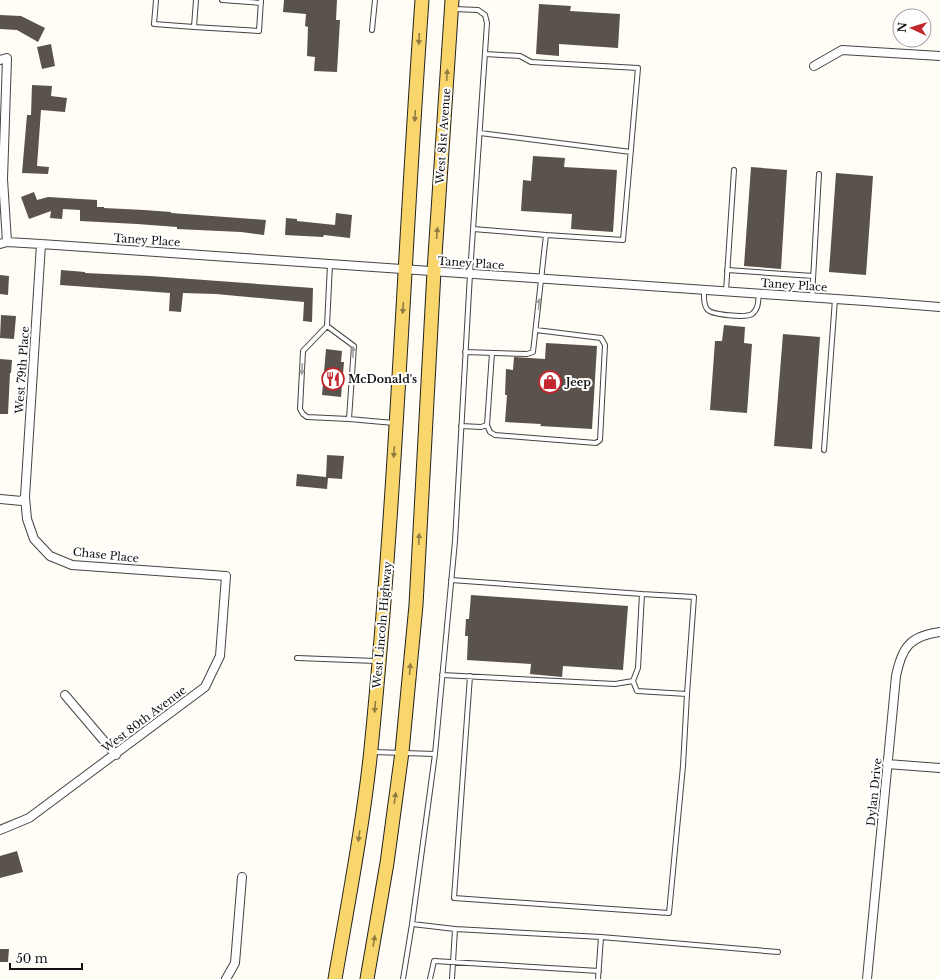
<svg xmlns="http://www.w3.org/2000/svg" width="940" height="979" font-family="'Libre Baskerville',serif">
	<rect width="100%" height="100%" fill="#fffdf5"/>
	<path fill="#5a524d" d="M284 0H337L336 20H340L337 72 314 71 315 57 307 56 308 27 305 26 306 14 283 12Z
		M539 4 571 6 570 11 620 14 618 48 559 44V56L536 54Z
		M0 15 21 16 45 28 38 42 17 30 0 29Z
		M51 44 55 66 42 69 37 47Z
		M32 85 52 86 51 96 67 98 65 112 41 110 37 166 49 167 48 174 22 173 27 115H31Z
		M533 156 565 158 564 167 617 170 613 232 571 229 572 214 521 211 523 180 531 181Z
		M751 167 787 170 781 269 744 266Z
		M836 173 873 176 866 275 829 272Z
		M34 192 37 200 48 197 97 200V207H104V208L144 210 171 212V213L266 220 264 235 241 232 177 229V227L137 224 80 221V210L63 209 62 219 50 218 51 211 29 219 21 197Z
		M336 213 352 215 350 238 324 235 323 237 285 235 286 218 297 219V221L335 225Z
		M61 270 85 272V273L150 276 313 288 312 322 303 321 304 302 216 294 183 293 181 312 169 311 170 293 60 285Z
		M0 275 9 276 8 295 0 294Z
		M1 315 16 316 14 339 0 338Z
		M724 325 745 327 744 343 752 344 747 413 710 410 715 341H722Z
		M783 334 820 337 812 449 774 446Z
		M546 343 597 346 592 429 540 426 541 424 505 422 507 395H505L506 369 513 370 514 357 545 359Z
		M326 349 342 351 341 362H344L341 397 322 395Z
		M0 359 12 360 11 373H10L8 414H0Z
		M327 455 344 456 342 479 328 478 327 489 296 486 297 474 326 477Z
		M471 595 628 606 623 670 563 666 562 677 530 674 531 664 467 660 468 636H465L466 619H469Z
		M17 851 23 872 0 878V856Z
		M0 949H9L8 962H0Z"/>
	<g fill="none" stroke-linecap="round" stroke-linejoin="round">
		<g stroke="#444" stroke-width="6">
			<path id="lane" d="M156 0 154 24 194 27
				M196 0 194 27 259 31 261 0
				M222 0 261 3
				M372 30 375 0
				M480 133 631 152
				M473 229 546 235
				M330 264 327 326 303 351 300 409 303 414 307 417 349 419 394 423
				M727 270 813 276
				M704 290C704 296 703 304 707 309 711 315 746 318 752 314 759 309 758 301 759 293
				M726 291 734 170
				M812 297 819 174
				M327 326 354 346 349 419
				M465 352 527 354 533 352 546 235 623 240 638 68 531 62 520 56 485 54
				M487 425 490 432 495 435 596 443 600 440 605 345 601 338 536 330
				M461 426 481 427 487 425 492 353
				M824 450 835 299
				M642 594 694 597 687 694
				M297 658 376 661
				M442 675 615 684 633 681 638 668 642 594 451 580
				M470 676 454 898 669 913 683 766 687 694 637 691 633 681
				M373 752 435 754
				M412 924 455 929 601 937 778 952
				M403 979 412 924 435 754 455 541 470 274 487 23 485 15 478 10 454 9
				M430 979 434 961 599 971
				M452 979 455 929
				M598 979 601 937"/>
		</g>
		<g stroke="#444" stroke-width="10">
			<path id="street" d="M0 60 7 58 3 179 7 242
				M814 66 842 50 940 56
				M0 244 7 242 41 244 865 301 940 307
				M0 499 22 501 25 497
				M65 695 116 755
				M887 764 940 768
				M0 830 29 818 205 687 220 656 226 576 72 565 50 556 34 539 27 519 25 497 41 244
				M226 979 235 963 242 877
				M867 979 896 676C902 647 910 636 940 632"/>
		</g>
		<g stroke="#222" stroke-width="15">
			<path id="primary" d="M335 979C348 903 363 826 371 749 396 500 404 250 422 0
				M367 979 387 863 402 752 416 605 434 271 452 0"/>
		</g>
		<use href="#lane" stroke="#fff" stroke-width="4"/>
		<use href="#street" stroke="#fff" stroke-width="8"/>
		<use href="#primary" stroke="#f9d66b" stroke-width="13"/>
	</g>
	<defs><path id="oneway-solid" d="M-6-.8H1V-3.2L6.5 0L1 3.2V.8H-6Z"/></defs>
	<g fill="#917d42">
		<use href="#oneway-solid" transform="translate(419 39) rotate(93)"/>
		<use href="#oneway-solid" transform="translate(447 75) rotate(-86)"/>
		<use href="#oneway-solid" transform="translate(415 116) rotate(93)"/>
		<use href="#oneway-solid" transform="translate(437 233) rotate(-86)"/>
		<use href="#oneway-solid" transform="translate(403 308) rotate(94)"/>
		<use href="#oneway-solid" transform="translate(394 452) rotate(94)"/>
		<use href="#oneway-solid" transform="translate(419 539) rotate(-87)"/>
		<use href="#oneway-solid" transform="translate(410 669) rotate(-85)"/>
		<use href="#oneway-solid" transform="translate(375 707) rotate(95)"/>
		<use href="#oneway-solid" transform="translate(395 798) rotate(-82)"/>
		<use href="#oneway-solid" transform="translate(359 836) rotate(98)"/>
		<use href="#oneway-solid" transform="translate(374 941) rotate(-81)"/>
	</g>
	<g fill="#a0a0a0">
		<use href="#oneway-solid" transform="translate(539 304) rotate(-84)"/>
		<use href="#oneway-solid" transform="translate(353 352) rotate(-90)"/>
		<use href="#oneway-solid" transform="translate(302 369) rotate(93)"/>
	</g>
	<defs>
		<g id="restaurant-ring" transform="scale(1.15)"><circle r="9.5" fill="#fff" stroke="#c4262e" stroke-width="1.5"/><path d="M-5-6h1v4h1v-4h1v4h1v-4h1v5L-1.5 .5V6h-2V.5L-5-1ZM5-6V6H3V1.5H1.5Q1.5-4 5-6Z" fill="#c4262e"/></g>
		<g id="shop-ring" transform="scale(1.15)"><circle r="9.5" fill="#fff" stroke="#c4262e" stroke-width="1.5"/><path d="M-5-2.5h2.3a2.7 3.5 0 0 1 5.4 0H5L5.5 6h-11ZM-1.5-2.5h3a1.5 2.3 0 0 0-3 0Z" fill="#c4262e"/></g>
	</defs>
	<g fill-rule="evenodd">
		<use href="#restaurant-ring" x="333" y="379"/>
		<use href="#shop-ring" x="550" y="382"/>
	</g>
	<g text-anchor="middle" dominant-baseline="central" stroke-width="4" stroke-linejoin="round" paint-order="stroke">
		<g font-size="11" fill="#111" stroke="#fff">
			<text transform="translate(443 136) rotate(-86)">West 81st Avenue</text>
			<text transform="translate(147 240) rotate(4)">Taney Place</text>
			<text transform="translate(471 263) rotate(4)">Taney Place</text>
			<text transform="translate(794 285) rotate(4)">Taney Place</text>
			<text transform="translate(22 370) rotate(-86)">West 79th Place</text>
			<text transform="translate(106 555) rotate(6)">Chase Place</text>
			<text transform="translate(382 625) rotate(-85)">West Lincoln Highway</text>
			<text transform="translate(144 719) rotate(-37)">West 80th Avenue</text>
			<text transform="translate(874 792) rotate(-84)">Dylan Drive</text>
		</g>
		<g font-size="11" font-weight="bold" fill="#111" stroke="#fff" text-anchor="start">
			<text x="348" y="379">McDonald's</text>
			<text x="566" y="382">Jeep</text>
		</g>
	</g>
	<g transform="translate(912 28) rotate(274)"><circle r="19" fill="#ffffff" stroke="#a0a0a0"/>
	<path d="M0-3L7 15L0 10L-7 15Z" fill="#c4262e"/>
	<text y="-6" font-size="11" font-weight="bold" text-anchor="middle" fill="#111111">N</text>
	</g>
	<path d="M10 963v6h72v-6" fill="none" stroke="#111111" stroke-width="2"/>
	<text x="16" y="963" font-size="12" fill="#111111" stroke="#ffffff" stroke-width="3" paint-order="stroke">50 m</text>
</svg>
